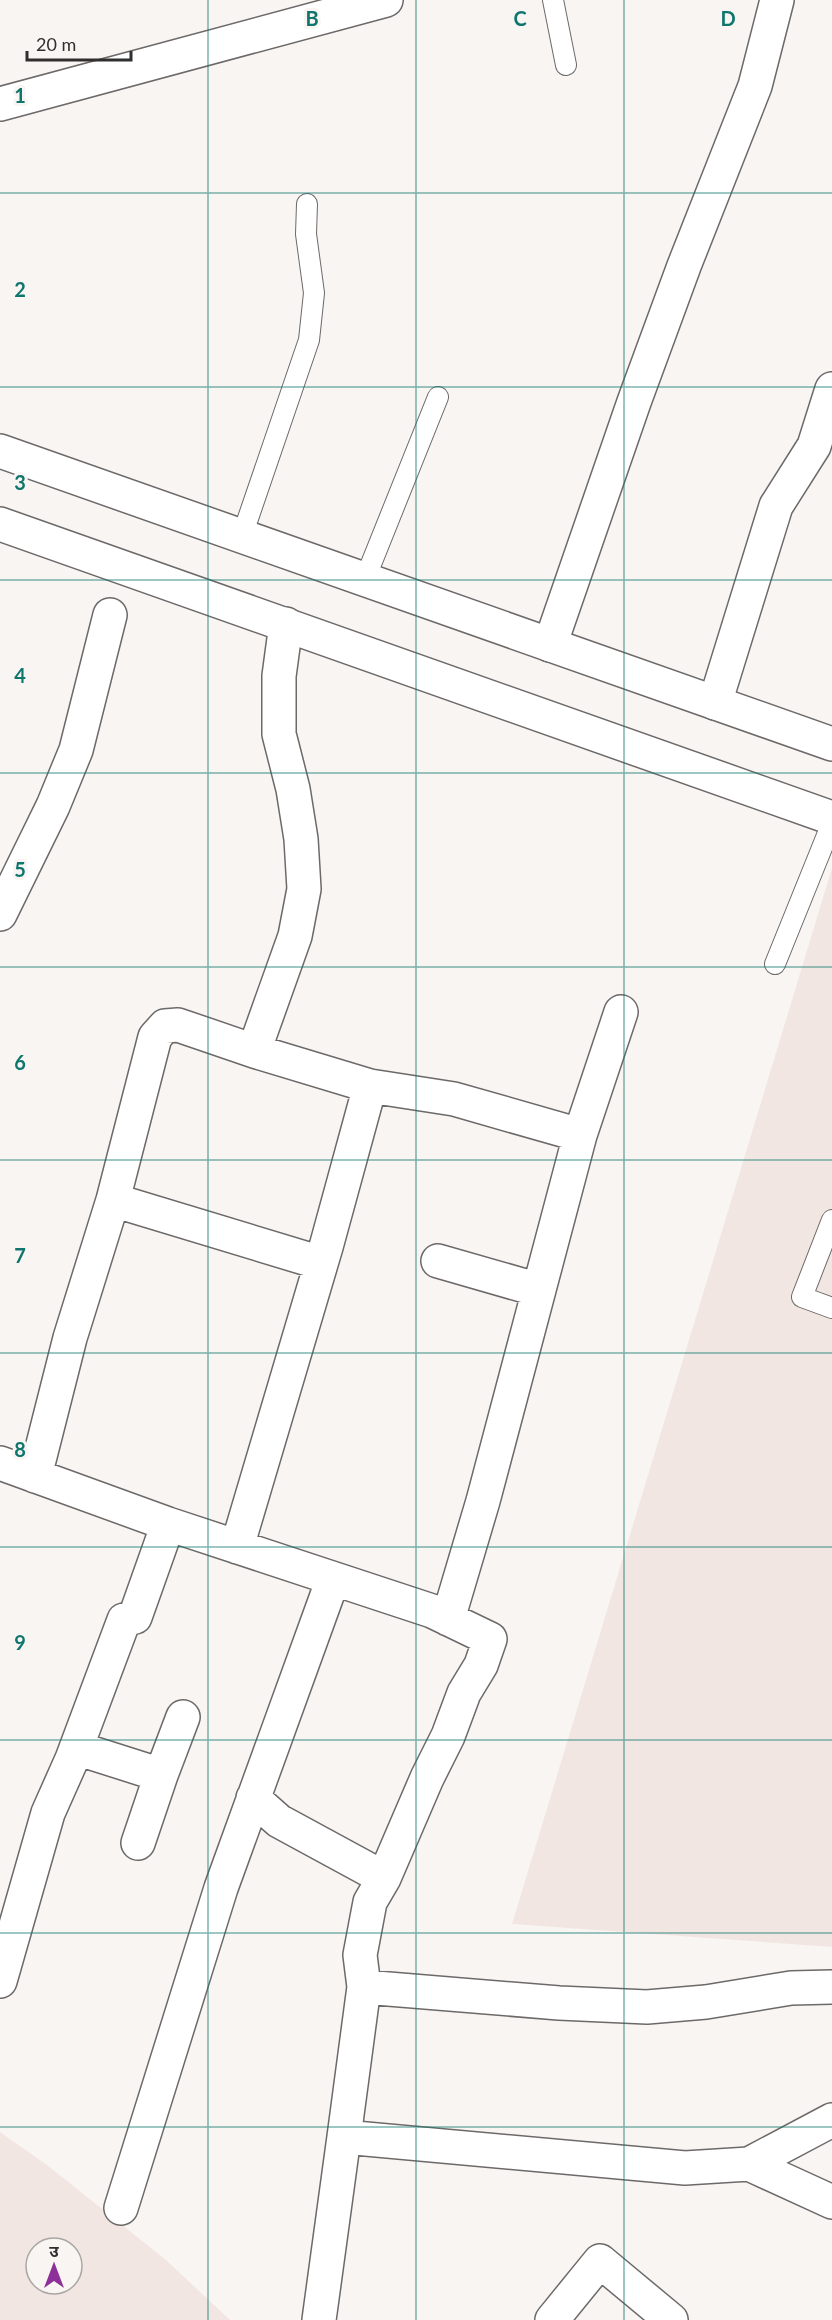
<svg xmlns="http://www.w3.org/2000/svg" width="832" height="2320" font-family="Lato,'Noto Sans Devanagari',sans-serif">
	<rect width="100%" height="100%" fill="#f9f5f3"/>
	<path fill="#f2e6e2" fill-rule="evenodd" d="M832 868V1947L512 1924Z
		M0 2132 47 2165 166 2260 230 2320H0ZM36 2248H72V2284H36Z"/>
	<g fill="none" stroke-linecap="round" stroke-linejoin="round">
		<g stroke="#6d6968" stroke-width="22">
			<path id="service" d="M553 0 566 65
				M242 536 309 340 314 293 306 234 307 204
				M365 579 438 397
				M775 964 832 823
				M832 1220 802 1297 832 1308"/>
		</g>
		<g stroke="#6d6968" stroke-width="36">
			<path id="minor" d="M0 104 386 0
				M550 645 634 402 684 266 755 86 777 0
				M715 703 776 506 814 446 832 389
				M0 914 53 806 76 750 110 615
				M254 1051 295 936 304 889 301 839 293 789 279 734V676L286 624
				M438 1261 539 1290
				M321 1263 113 1200 155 1037 165 1026 178 1025 254 1051 370 1086
				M0 1463 168 1524 432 1611 490 1639 481 1665 464 1693 448 1736 427 1778 384 1878 370 1902 360 1955 364 1987
				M35 1476 70 1338 113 1200
				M237 1547 326 1247 370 1086 454 1099 580 1135
				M448 1619 483 1501 580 1135 621 1012
				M76 1748 161 1775 138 1843
				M161 1775 183 1717
				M253 1798 279 1821 384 1878
				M0 1981 48 1813 72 1759 124 1620 135 1617 168 1524
				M832 2120 749 2164 832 2202
				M749 2164 685 2168 344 2137 364 1987 559 2003 647 2007 706 2002 791 1988 832 1987
				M121 2208 221 1888 333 1579
				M319 2320 344 2137
				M552 2320 600 2261 671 2320"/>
		</g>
		<g stroke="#6d6968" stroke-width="36">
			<path id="primary" d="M0 451 832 744
				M0 524 832 818"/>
		</g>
		<use href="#service" stroke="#fff" stroke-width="20"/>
		<use href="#minor" stroke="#fff" stroke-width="33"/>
		<use href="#primary" stroke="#fff" stroke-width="33"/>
	</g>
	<path fill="none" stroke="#0f766e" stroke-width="1.5" stroke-opacity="0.55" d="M208 0V2320M416 0V2320M624 0V2320M0 193H832M0 387H832M0 580H832M0 773H832M0 967H832M0 1160H832M0 1353H832M0 1547H832M0 1740H832M0 1933H832M0 2127H832"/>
	<g font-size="20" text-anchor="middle" font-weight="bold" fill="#0f766e" stroke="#f9f5f3" stroke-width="6" stroke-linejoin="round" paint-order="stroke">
		<text x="312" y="26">B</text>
		<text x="520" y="26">C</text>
		<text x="728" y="26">D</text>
		<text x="20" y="103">1</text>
		<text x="20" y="297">2</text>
		<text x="20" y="490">3</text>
		<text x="20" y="683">4</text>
		<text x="20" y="877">5</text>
		<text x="20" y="1070">6</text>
		<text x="20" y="1263">7</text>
		<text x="20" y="1457">8</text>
		<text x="20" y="1650">9</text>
	</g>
	<g transform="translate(54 2266)"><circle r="28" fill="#f9f5f3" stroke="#a9a6a4" stroke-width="1.5"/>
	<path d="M0-4.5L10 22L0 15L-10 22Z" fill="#8d309a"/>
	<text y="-9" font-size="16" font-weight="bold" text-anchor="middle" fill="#302f2e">उ</text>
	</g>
	<path d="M27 51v9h104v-9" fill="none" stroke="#302f2e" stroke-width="3"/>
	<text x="36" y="51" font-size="18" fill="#302f2e" stroke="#f9f5f3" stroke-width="4.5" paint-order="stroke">20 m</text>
</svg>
